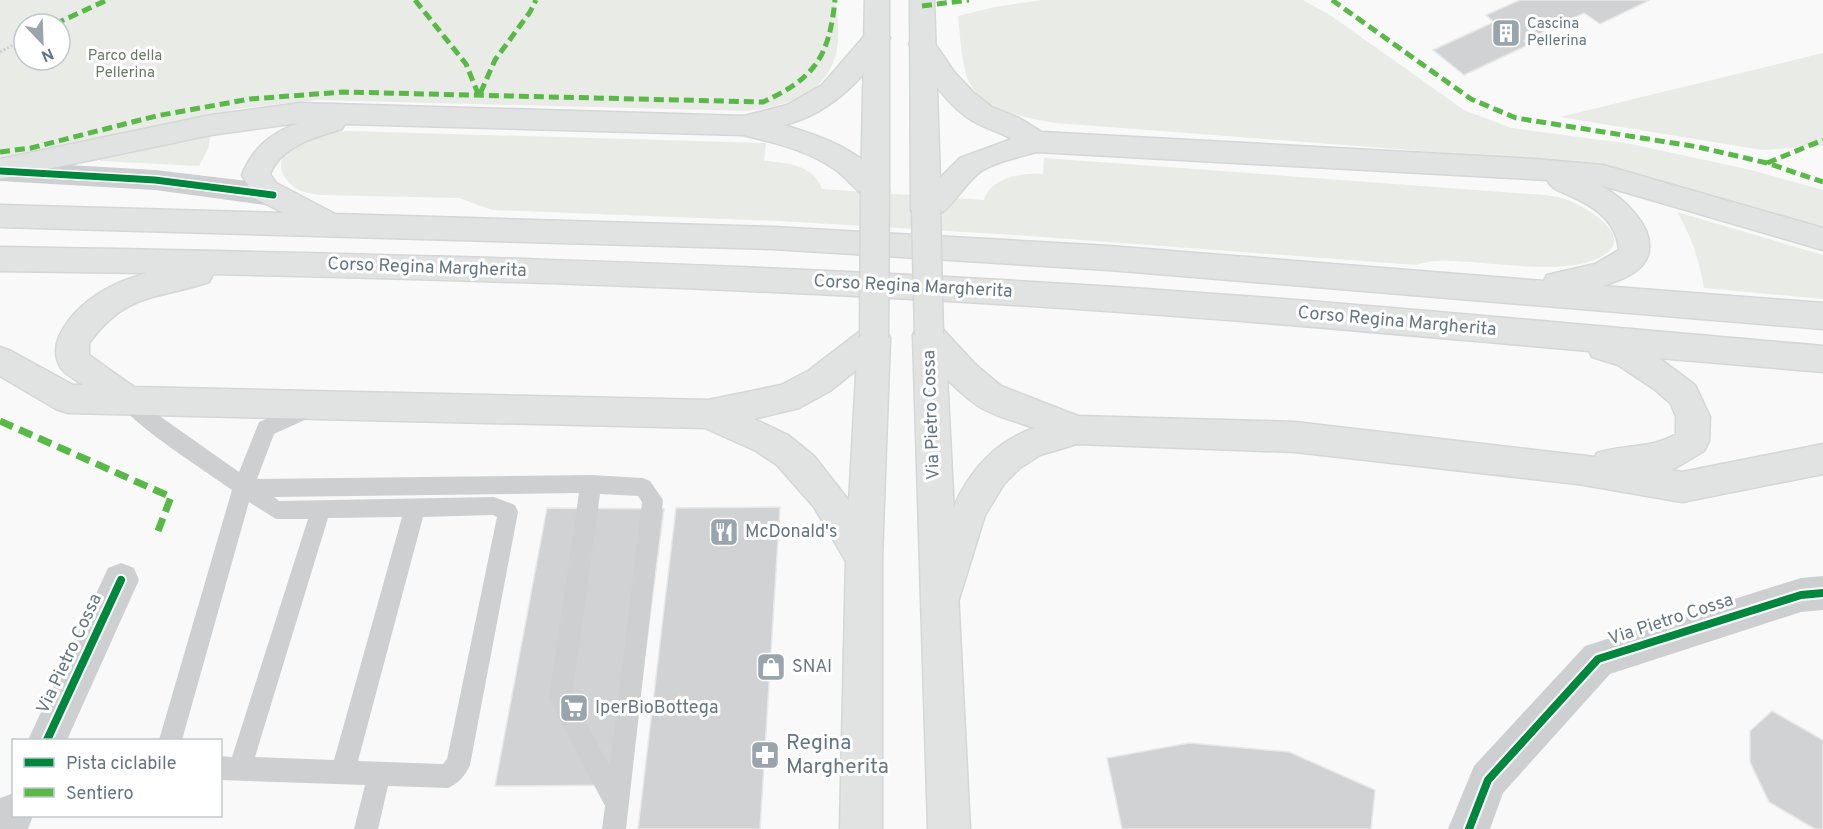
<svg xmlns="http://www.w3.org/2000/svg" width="1823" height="829" font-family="Overpass,sans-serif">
	<rect width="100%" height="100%" fill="#f9f9f9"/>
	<path fill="#e8ebe6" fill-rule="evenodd" d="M0 0H836C837 14 839 28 838 42 833 92 791 105 748 111L318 100 237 109 0 158ZM24 24H60V60H24Z
		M1042 0H1303L1330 15 1464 110 1511 128 1631 144 1751 170 1823 190V231L1527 159 1056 123C1024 118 974 109 965 71 961 53 960 34 958 16L995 7Z
		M1823 53V146L1762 150 1560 117Z
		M347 131 766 143 764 161C787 163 813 164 822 189L984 200C990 178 1023 172 1043 174L1044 158 1544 195C1550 196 1556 196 1562 198 1578 203 1631 230 1609 251 1577 281 1482 259 1439 261 1431 261 1423 263 1416 265L1015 235 780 221 492 210 459 198 320 195C314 194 307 193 301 191 288 185 273 167 286 153 300 138 327 132 347 131Z
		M211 133 208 149 199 166 100 161V156Z
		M1677 212 1823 255V299L1704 288C1699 260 1692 237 1677 212Z"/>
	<path fill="#d0d2d3" stroke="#e8e8e8" stroke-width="1.5" d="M1520 0H1650L1600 24 1584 13 1524 41 1528 45 1464 75 1433 50 1494 22 1486 15Z
		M780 507 760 829H638L676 508Z
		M547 508 664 509 628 785 495 786Z
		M1772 711 1823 740V829H1815L1769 802 1750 762V731Z
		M1189 743 1289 752 1375 790 1371 829H1122L1107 758Z"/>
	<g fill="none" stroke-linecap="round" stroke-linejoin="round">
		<g stroke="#d5d6d7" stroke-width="3">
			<path id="secondary" d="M865 0H889V190L885 198 875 201 865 198 861 190Z
				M910 0H934L941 210 936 218 926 221 916 218 911 210Z
				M929 322 940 326 945 335 970 829H928L913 335 918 326Z
				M874 325 885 329 890 338 882 558V829H840L846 558 858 338 863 329Z"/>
		</g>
		<g stroke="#d5d6d7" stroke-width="3">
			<path id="primary" d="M877 29 886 32 890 38C865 78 830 114 784 125 823 137 868 152 889 190L885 198C862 205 853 182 836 170 808 150 776 143 743 135L345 124 342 129C315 137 281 146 270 174L276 183 335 214 773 227 1109 246 1544 281 1547 275 1595 264 1619 250C1616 219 1593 206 1566 194 1558 190 1552 189 1547 180L1037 152C1019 157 995 162 980 172 959 187 945 227 916 218L911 210 916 202 960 158 1012 139C999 132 985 128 973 121 945 105 926 71 909 44L913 38 922 35 931 38 955 73 974 93 992 107 1019 118 1042 132 1534 159 1603 165 1823 228V250L1600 185C1622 197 1656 226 1648 255 1643 273 1618 281 1602 286L1823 303V329L1109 270 773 249 0 227V205L284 213 256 199 242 175C253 147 271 134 298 123L211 135 0 179V159L211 115 300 103 744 116 787 105 822 85 868 32Z
				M0 247C361 253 722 262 1082 285 1329 300 1576 325 1823 346V372L1659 358 1695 385 1710 417 1709 441 1704 451 1672 470 1682 472 1823 444V474L1682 502 1578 484 1295 452 1077 444 1040 455 1020 468 1004 484 985 515 953 618 940 624 927 618 922 606C943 535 956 456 1034 428 1016 421 992 416 977 405 956 391 924 357 913 335L918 326 929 322 940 326 976 365 1001 386 1078 416 1295 422 1595 457 1597 453C1623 444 1652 449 1676 434V417L1671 404 1654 389 1618 365 1592 357 1589 351C1451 339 1313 326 1175 316 855 292 534 281 213 274L209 282C156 300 126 292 89 343V355L134 387 708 400 781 385 808 371 863 329 874 325 885 329 890 338 885 347 830 391 799 408 754 419 788 435 814 456 849 501 882 558 877 570 864 575 851 570 814 507 777 465 756 451 705 428 68 413 56 409 0 376V347L11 351 73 385H83C76 380 66 375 61 368 42 337 84 300 108 288 120 281 134 277 147 273L0 271Z"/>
		</g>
		<path stroke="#cbcccd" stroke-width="3" stroke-dasharray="2 2" stroke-linecap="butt" d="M0 52 22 40"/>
		<path fill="#cecfd0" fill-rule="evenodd" d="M126 391 133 393 154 412 239 472 259 422 313 399 320 401 323 407 320 413 274 434 257 479 591 475 643 478 650 481 663 500 626 829H602L605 806 549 699 579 493 274 497 279 501 494 497 515 505 518 512 470 765C465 776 459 783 448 788L388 786 378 829H354L365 785 220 780V756L232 757 308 519H276L249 502 182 740H159L232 490C207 472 128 422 116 399L119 393ZM600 494 638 496 642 502 610 767 572 697ZM493 515 497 517 447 759 443 764 358 761 423 517ZM402 517 334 760 255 757 328 518Z"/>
		<path fill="#cecfd0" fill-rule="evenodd" d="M0 161 155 170 273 184 283 187 287 195 283 203 273 206 155 190 0 181Z
			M121 563 134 568 139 580 67 740H28L108 568Z
			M1823 576V610L1801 612 1610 674 1503 793 1490 829H1448L1474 766 1585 646 1801 578Z
			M14 793V816H33L28 829H0V798Z"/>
		<use href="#secondary" fill="#e1e2e2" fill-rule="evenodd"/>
		<use href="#primary" fill="#e1e2e2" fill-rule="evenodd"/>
		<g stroke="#d5d6d7" stroke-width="31" stroke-linecap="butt">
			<path id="secondary-bridge" d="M926 210 929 335
				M874 338 875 190"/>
		</g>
		<use href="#secondary-bridge" stroke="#e1e2e2" stroke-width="28"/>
		<path stroke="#58b947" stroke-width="5" stroke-dasharray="10 5" stroke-linecap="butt" d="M415 0 466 64 479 96 495 60 530 12 536 0
			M1332 0 1471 99 1516 118 1698 147 1767 163 1823 182
			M922 6 969 0
			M55 24 107 0
			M0 152 31 148 156 116 250 99 343 92 763 102C815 78 829 57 835 0
			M1767 163 1823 140"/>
		<path stroke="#58b947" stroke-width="7" stroke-dasharray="14 7" stroke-linecap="butt" d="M0 421 171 497 158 531"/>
		<g stroke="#fff" stroke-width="10">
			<path id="cycleway-far1" d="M0 171 155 180 273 195"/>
		</g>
		<g stroke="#fff" stroke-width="12">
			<path id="cycleway" d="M47 740 121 580
				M1469 829 1488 780 1598 659 1801 595 1823 593"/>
		</g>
		<use href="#cycleway-far1" stroke="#00873e" stroke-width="7"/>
		<use href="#cycleway" stroke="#00873e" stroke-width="8"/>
	</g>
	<defs>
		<g id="building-square" transform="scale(1.5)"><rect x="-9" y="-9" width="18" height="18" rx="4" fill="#99a4ac" stroke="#fff"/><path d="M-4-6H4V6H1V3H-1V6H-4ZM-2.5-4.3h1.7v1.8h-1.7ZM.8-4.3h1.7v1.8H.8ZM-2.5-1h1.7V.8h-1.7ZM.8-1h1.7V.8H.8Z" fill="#fff"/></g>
		<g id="restaurant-square" transform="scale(1.5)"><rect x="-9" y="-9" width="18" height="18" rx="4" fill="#99a4ac" stroke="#fff"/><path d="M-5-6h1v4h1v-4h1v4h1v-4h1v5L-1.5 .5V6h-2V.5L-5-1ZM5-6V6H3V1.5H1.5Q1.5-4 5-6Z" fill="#fff"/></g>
		<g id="shop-square" transform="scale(1.5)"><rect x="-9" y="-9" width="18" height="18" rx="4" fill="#99a4ac" stroke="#fff"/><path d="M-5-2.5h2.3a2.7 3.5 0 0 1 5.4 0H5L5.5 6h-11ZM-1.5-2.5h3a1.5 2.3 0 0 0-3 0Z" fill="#fff"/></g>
		<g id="supermarket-square" transform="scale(1.5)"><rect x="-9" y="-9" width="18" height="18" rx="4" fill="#99a4ac" stroke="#fff"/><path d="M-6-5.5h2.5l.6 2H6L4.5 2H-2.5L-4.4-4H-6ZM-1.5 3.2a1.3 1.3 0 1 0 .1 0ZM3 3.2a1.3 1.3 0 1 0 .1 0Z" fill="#fff"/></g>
		<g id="pharmacy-square" transform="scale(1.5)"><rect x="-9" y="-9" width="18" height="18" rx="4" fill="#99a4ac" stroke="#fff"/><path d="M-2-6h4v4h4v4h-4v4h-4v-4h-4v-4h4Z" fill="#fff"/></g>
	</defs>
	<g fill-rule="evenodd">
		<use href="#building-square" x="1506" y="33"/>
		<use href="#restaurant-square" x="724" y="532"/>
		<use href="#shop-square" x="771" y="667"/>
		<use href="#supermarket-square" x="574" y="708"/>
		<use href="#pharmacy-square" x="765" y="755"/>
	</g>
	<g text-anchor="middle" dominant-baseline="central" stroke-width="6" stroke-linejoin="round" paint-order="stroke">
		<g font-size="15" fill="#657683" stroke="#fff" text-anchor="start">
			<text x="1527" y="24">Cascina<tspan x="1527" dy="17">Pellerina</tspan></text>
		</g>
		<g font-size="15" fill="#687a64" stroke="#fff">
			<text x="125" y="56">Parco della<tspan x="125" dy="17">Pellerina</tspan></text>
		</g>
		<g font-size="18" fill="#657683" stroke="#fff">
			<text transform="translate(427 268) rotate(2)">Corso Regina Margherita</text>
			<text transform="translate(913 287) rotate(3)">Corso Regina Margherita</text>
			<text transform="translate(1397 322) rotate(5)">Corso Regina Margherita</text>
			<text transform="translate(932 415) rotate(-92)">Via Pietro Cossa</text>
			<text transform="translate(1671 620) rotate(-18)">Via Pietro Cossa</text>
			<text transform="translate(70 654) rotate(-65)">Via Pietro Cossa</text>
		</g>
		<g font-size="18" fill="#657683" stroke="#fff" text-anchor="start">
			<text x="745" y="532">McDonald's</text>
			<text x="792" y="667">SNAI</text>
			<text x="595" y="708">IperBioBottega</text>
		</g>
		<g font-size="21" fill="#657683" stroke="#fff" text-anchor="start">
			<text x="786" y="743">Regina<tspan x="786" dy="24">Margherita</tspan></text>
		</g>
	</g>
	<rect x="12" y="739" width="210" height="78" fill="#ffffff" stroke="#c1c8cd" stroke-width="1.5"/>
	<rect x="24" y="758" width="30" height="9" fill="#00873e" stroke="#c1c8cd" stroke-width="1.5"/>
	<text x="66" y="769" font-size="18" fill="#657683">Pista ciclabile</text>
	<rect x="24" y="788" width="30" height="9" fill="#58b947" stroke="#c1c8cd" stroke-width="1.5"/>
	<text x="66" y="799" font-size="18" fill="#657683">Sentiero</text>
	<g transform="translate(42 42) rotate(157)"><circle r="28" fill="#ffffff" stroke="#c1c8cd" stroke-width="1.5"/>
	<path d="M0-4.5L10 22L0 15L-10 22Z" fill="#99a4ac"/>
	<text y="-9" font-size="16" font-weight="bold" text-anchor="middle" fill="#657683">N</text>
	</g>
</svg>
